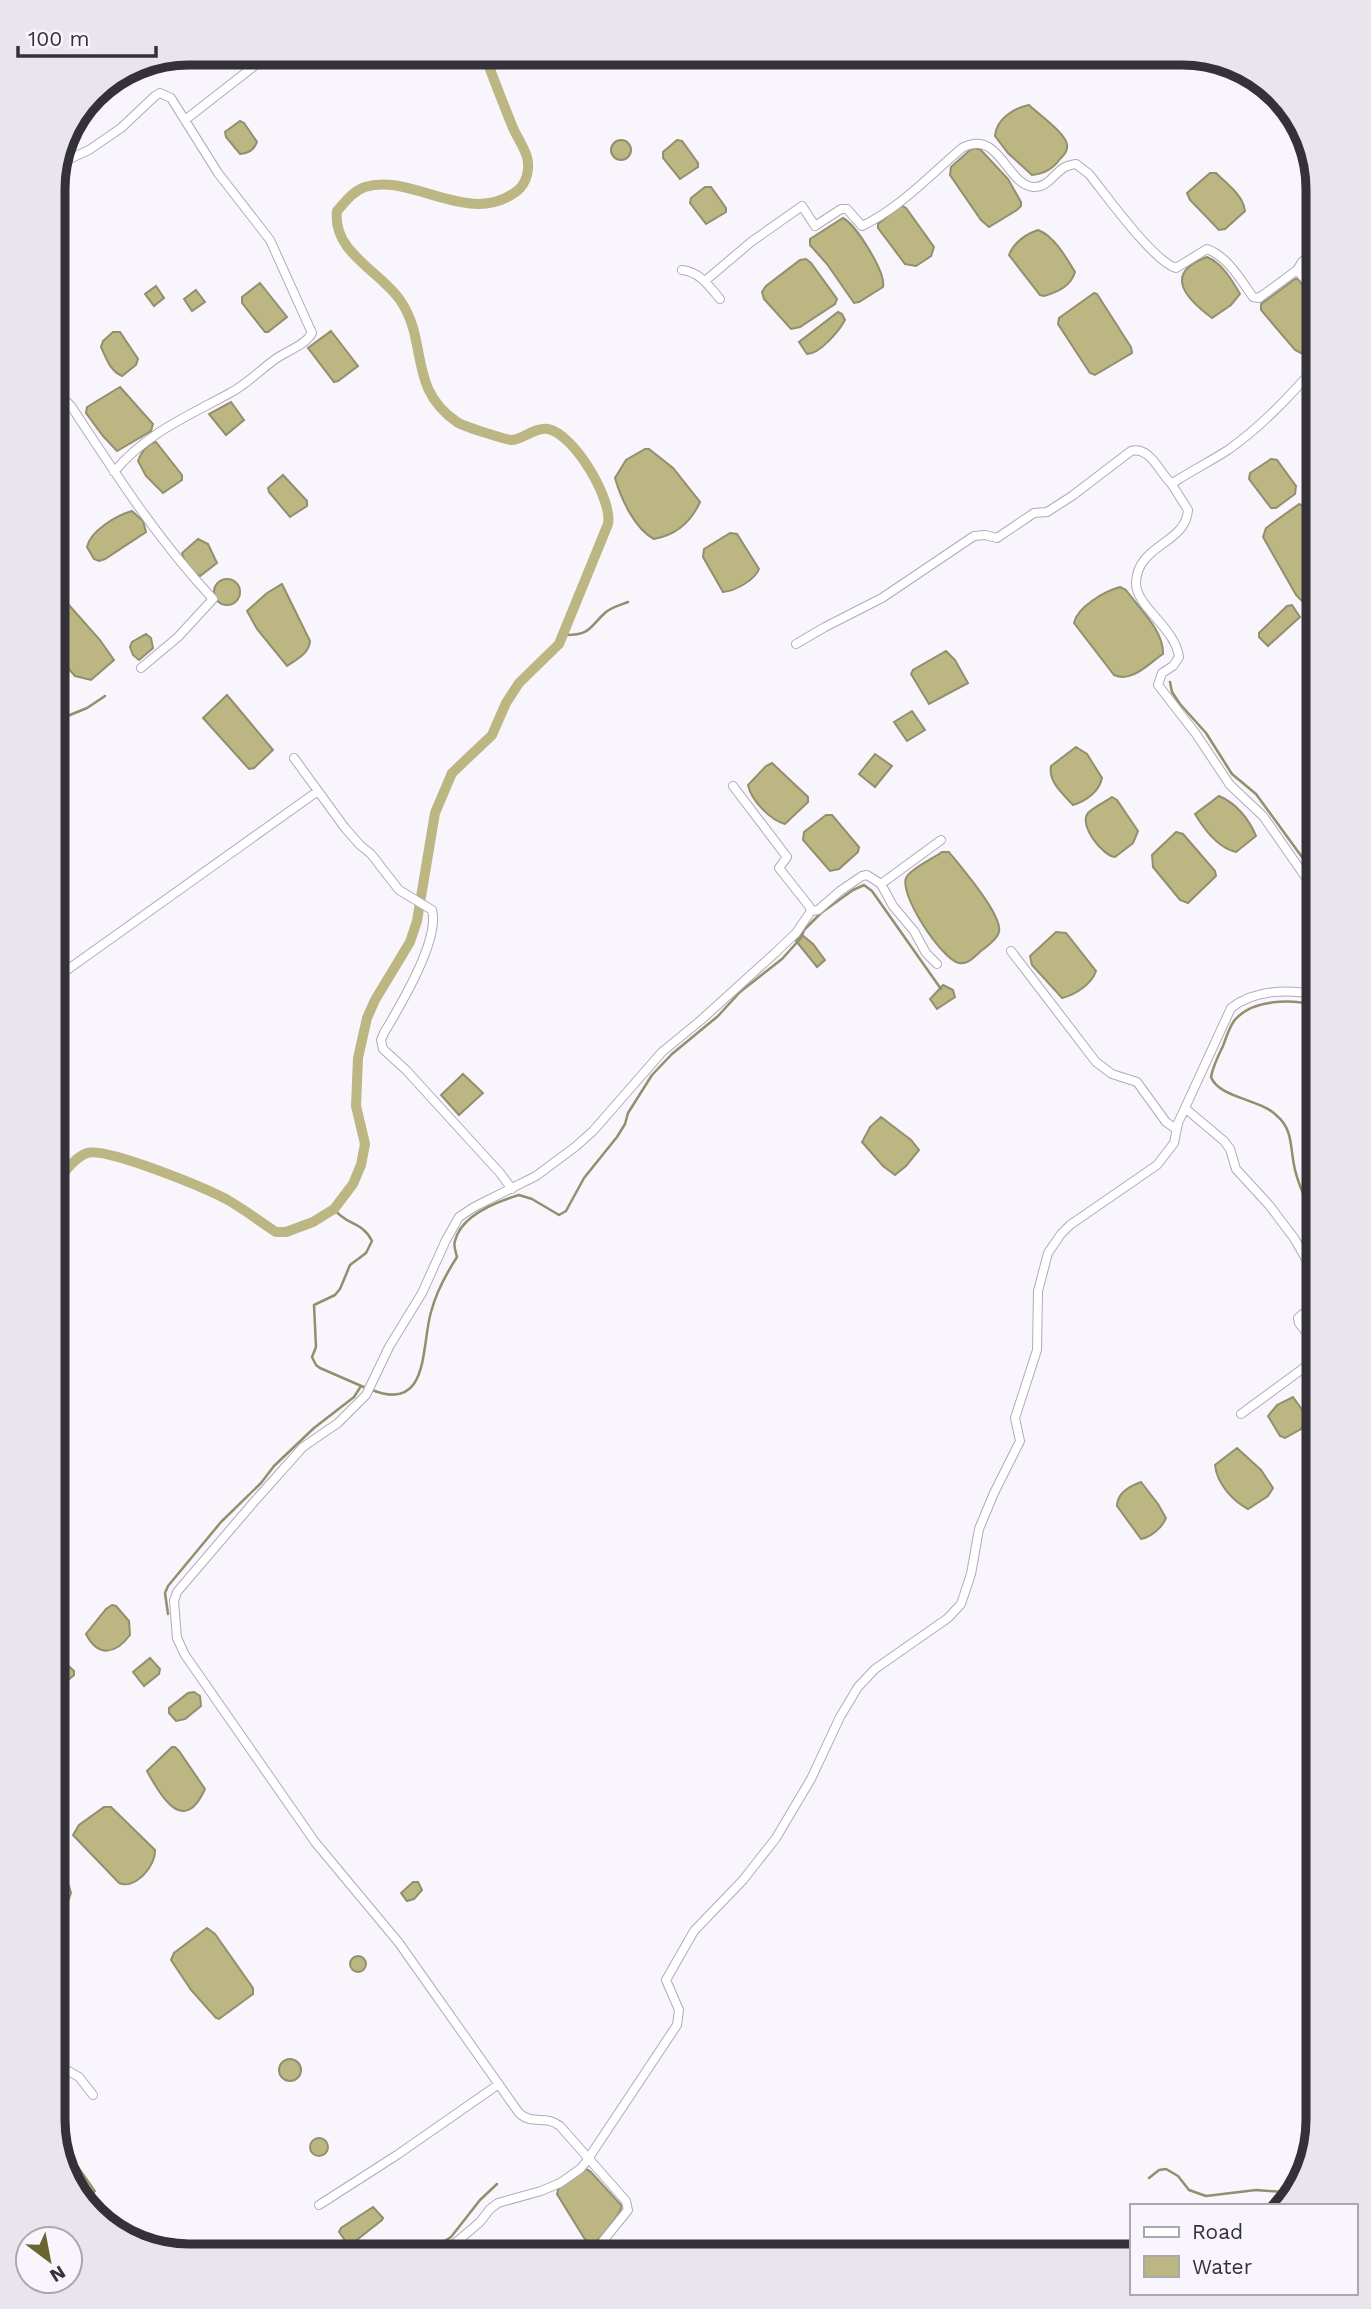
<svg xmlns="http://www.w3.org/2000/svg" width="1371" height="2309" font-family="'Work Sans',sans-serif">
	<rect width="100%" height="100%" fill="#f8f5fd"/>
	<path fill="#bcb682" stroke="#938e6c" stroke-width="2" d="M1029 105C1037 113 1067 134 1067 145 1068 151 1064 155 1060 159 1053 169 1044 174 1032 175L1008 153 995 136C996 119 1014 108 1029 105Z
		M240 121 244 123 257 142C254 150 249 153 240 154L226 137 225 132Z
		M611 150a10 10 0 1 1 20 0a10 10 0 1 1-20 0Z
		M677 140 682 141 698 163V167L680 179 663 158V152Z
		M975 148 981 150 1008 179 1021 202V206L1017 210 989 227 981 220 950 175 951 167 970 150Z
		M1210 173H1216C1227 184 1243 195 1245 211L1225 229 1219 230 1190 200 1187 193Z
		M705 187H711L726 208V212L706 224 690 203 691 198Z
		M901 205 906 208 934 247 931 256 916 266 905 264 878 228V224Z
		M843 218C856 225 886 272 883 287L859 302 854 303 827 264 810 245V239Z
		M1038 230C1054 236 1066 257 1075 272 1071 286 1058 292 1044 296L1040 295 1009 255C1014 242 1024 235 1038 230Z
		M1207 257C1222 263 1232 280 1240 294L1231 305 1212 318C1185 298 1163 273 1207 257Z
		M806 259 811 263 837 299 835 304 800 327 791 329 764 299 762 292 766 286 800 260Z
		M1295 279H1298L1318 305V350L1307 356 1295 350 1261 310V304Z
		M260 283 287 317 268 332H265L242 303V297Z
		M156 286 164 298 154 306 145 294Z
		M196 290 205 302 192 311 184 299Z
		M1094 293 1097 294 1131 347 1132 353 1095 375 1090 373 1058 324 1059 318Z
		M838 312 842 314 845 320C839 331 820 354 807 354L799 342Z
		M331 331 358 366 338 381 334 382 308 348Z
		M113 332H120L138 359 136 365 122 376C110 371 106 358 101 347L103 341Z
		M120 387 153 424 151 431 117 451 103 436 86 413 87 407Z
		M231 402 244 420 226 435 209 414Z
		M156 442 182 475V480L163 493 146 476 138 461C141 453 147 444 156 442Z
		M645 449H649L673 468 700 502C691 522 676 535 654 539 635 529 621 499 615 478L626 460Z
		M1271 459 1277 460 1296 486 1295 494 1276 508H1271L1249 479 1250 473Z
		M283 475 307 501V506L290 517 269 492 268 488Z
		M1299 504C1327 513 1319 574 1318 598L1305 604 1296 595 1263 537 1266 528Z
		M132 511 143 521 146 532 105 559 99 561 94 559 87 547C90 531 117 515 132 511Z
		M730 533 737 534 759 569C755 580 735 591 723 592L703 557 704 549Z
		M198 539 208 544 217 563 200 576C192 573 184 562 182 553Z
		M53 570 65 586 53 599Z
		M214 592a13 13 0 1 1 26 0a13 13 0 1 1-26 0Z
		M282 584 310 641C309 654 297 659 287 666L257 629 247 611 267 593Z
		M1120 587 1126 590C1139 608 1164 631 1163 654 1148 664 1132 683 1114 675L1074 623C1077 607 1105 591 1120 587Z
		M68 604 100 640 114 660 91 680 75 676 53 651V614Z
		M1292 605 1300 617 1268 646 1259 637V633L1287 606Z
		M146 634 151 638 153 648 139 660 133 655 130 647 132 642Z
		M946 651 955 660 968 683 929 704 911 674 913 670Z
		M227 695 273 750 254 768 249 769 203 718Z
		M912 711 925 730 907 741 894 722Z
		M1076 747 1087 754 1102 778C1099 792 1086 801 1073 805 1063 794 1048 782 1051 766Z
		M875 754 892 766 875 787 859 774Z
		M772 763 808 797V802L785 824C770 820 751 800 748 785L766 766Z
		M1219 796C1236 803 1249 819 1256 836L1236 852C1218 848 1204 829 1195 814Z
		M1112 797 1117 800 1138 831 1133 843 1115 857C1103 856 1078 825 1088 813 1094 807 1105 802 1112 797Z
		M826 815H832L859 847 858 852 839 869 830 871 803 840 804 832Z
		M1176 832 1183 834 1215 871 1216 876 1188 903 1180 900 1153 867 1152 855Z
		M942 852H949C960 866 1003 915 999 932 997 940 987 946 981 951 975 956 968 965 959 963 942 960 896 891 907 876 915 866 932 859 942 852Z
		M1056 932 1066 933 1096 971C1092 984 1075 995 1062 998L1032 965 1030 956Z
		M801 934 813 944 825 960 817 967 796 941Z
		M943 985 953 990 955 997 937 1009 930 999Z
		M463 1074 483 1093 459 1115 441 1095Z
		M881 1117 911 1140 919 1150 906 1166 895 1175 883 1166 862 1142 870 1127Z
		M1293 1397 1308 1418 1301 1429 1285 1438 1280 1436 1268 1416 1277 1405Z
		M1237 1448 1261 1470 1273 1488 1268 1496 1248 1509C1233 1501 1217 1484 1215 1465Z
		M1141 1482 1158 1504 1166 1518C1162 1528 1151 1537 1141 1539L1117 1506C1117 1493 1130 1486 1141 1482Z
		M112 1605 116 1606 129 1621 130 1635C116 1654 98 1658 86 1634L106 1609Z
		M150 1658 160 1669 159 1674 144 1686 133 1672Z
		M61 1659 74 1671V1675L53 1693V1666Z
		M194 1692 200 1696 201 1706 185 1719 176 1721 169 1713V1708L188 1693Z
		M172 1747H175L179 1751 205 1789C184 1836 161 1797 147 1771Z
		M104 1807H111L155 1850C156 1866 135 1890 119 1883L73 1835 79 1825Z
		M53 1867 69 1886 71 1893 67 1904 53 1916Z
		M413 1882H418L422 1890 414 1899 407 1901 401 1893Z
		M207 1928 215 1934 253 1988V1994L219 2019 216 2018 191 1990 171 1960 174 1953Z
		M350 1964a8 8 0 1 1 16 0a8 8 0 1 1-16 0Z
		M279 2070a11 11 0 1 1 22 0a11 11 0 1 1-22 0Z
		M310 2147a9 9 0 1 1 18 0a9 9 0 1 1-18 0Z
		M67 2151 95 2191 84 2200 66 2180 61 2156Z
		M586 2169 590 2171 622 2206C620 2214 599 2242 591 2245L584 2238 557 2194 559 2186Z
		M373 2207 383 2218 382 2220 349 2246 339 2232 341 2228Z
		M138 2231 147 2236 154 2247 124 2237Z"/>
	<g fill="none" stroke-linecap="round" stroke-linejoin="round">
		<path stroke="#938e6c" stroke-width="2.5" d="M563 635C591 636 589 627 606 612 612 607 620 605 628 602
			M1170 682 1172 692 1180 704 1206 733 1232 774 1256 794 1318 879
			M53 722 87 708 105 696
			M334 1209C347 1226 362 1221 372 1241L366 1253 350 1265 340 1289 335 1295 314 1305 316 1347 312 1357 316 1365 320 1368 366 1388
			M1318 1226C1310 1210 1297 1183 1294 1165 1290 1146 1293 1129 1276 1115 1260 1099 1219 1098 1211 1077 1213 1066 1218 1056 1223 1046 1226 1038 1229 1028 1234 1021 1252 998 1293 999 1318 1006
			M372 1390C430 1413 421 1346 431 1312 436 1293 446 1274 457 1257 456 1252 453 1246 455 1241 461 1215 496 1202 519 1195L532 1199 559 1215 566 1211 584 1178 617 1137 625 1124 628 1113 652 1075 672 1054 718 1016 740 992 782 959 801 938 804 930 821 913 853 890 864 885 872 891 941 989
			M168 1614 165 1593 168 1586 221 1522 261 1483 274 1466 314 1428 354 1397 361 1386
			M1149 2178 1159 2170 1166 2169 1178 2176 1189 2190 1206 2196 1256 2190 1296 2193
			M421 2256 451 2237 480 2200 497 2184"/>
		<path stroke="#bcb682" stroke-width="10" d="M53 1187C62 1176 73 1158 87 1153 107 1147 205 1188 226 1199 244 1209 259 1221 276 1232H286L313 1222 334 1209 353 1184 361 1165 365 1144 356 1106 358 1058 367 1018 375 1000 410 942 417 921 435 813 452 773 492 735 506 703 519 683 559 644 608 524C613 500 574 434 548 429 535 427 524 439 512 440 507 440 462 426 457 422 407 388 429 342 400 300 380 271 332 252 337 211 346 201 353 191 365 187 411 172 469 228 517 191 527 183 530 169 527 157 524 147 517 137 513 128 503 103 493 78 484 53"/>
		<g stroke="#b1aabb" stroke-width="10">
			<path id="minor" d="M185 120 271 53
				M63 138 73 156
				M56 165 89 150 121 128 155 96 160 93 171 98 218 173 270 240 312 333C305 345 289 350 277 358 261 369 247 384 230 393 188 416 145 434 114 472
				M682 270C700 272 709 286 720 299
				M1297 270 1318 295
				M705 281 751 242 802 206 815 226 841 209H847L862 226C900 208 930 175 962 148 999 128 1006 184 1033 187 1048 188 1054 173 1065 167 1066 166 1075 164 1076 164L1089 174C1106 195 1153 261 1176 268L1207 249C1227 256 1241 280 1253 297L1259 298 1297 270 1302 262 1318 247
				M53 396 64 399 71 406C115 473 158 540 213 599L178 637 141 668
				M1171 483 1188 510C1186 544 1137 544 1136 583 1136 607 1175 627 1179 657L1173 666 1162 673 1158 685 1196 734 1230 785 1263 816 1318 895
				M796 644 825 627 882 598 974 536 985 535 997 538 1034 513 1047 512 1072 496 1131 451C1150 446 1159 472 1171 483L1176 481C1193 470 1211 461 1228 450 1262 426 1291 395 1318 364
				M294 758 345 828 360 845 371 854 399 890 432 910C440 940 400 1006 384 1033L381 1040 383 1049 406 1070 500 1173 512 1189
				M881 884 941 840
				M811 911 818 910 840 891 862 876 867 875 881 884 893 906 914 931 926 953 937 964
				M1011 951 1096 1062 1112 1074 1137 1082 1166 1122 1176 1129
				M53 980 318 791
				M1186 1109 1224 1141 1230 1149 1236 1169 1269 1205 1294 1238 1318 1280
				M1241 1414 1305 1367 1316 1356V1345L1299 1323 1298 1318 1318 1301
				M53 2052 63 2068 79 2077 93 2095
				M319 2205 397 2155 499 2084
				M440 2256 480 2222 490 2209 498 2203 541 2191 560 2183 580 2169 586 2162 677 2025 679 2010 666 1980 694 1931 743 1880 776 1838 811 1779 840 1717 858 1687 875 1669 948 1618 961 1604 971 1574 979 1529 994 1493 1020 1441 1015 1418 1037 1350 1038 1291 1048 1253 1061 1234 1070 1225 1157 1165 1174 1143 1178 1123 1231 1008C1255 989 1290 989 1318 995
				M602 2256 600 2247 603 2241 628 2210 626 2201 560 2126C545 2114 533 2126 519 2113L399 1943 315 1842 185 1655 177 1638 174 1601 177 1592 253 1503 303 1447 338 1423 366 1395 389 1347 422 1293 446 1240 459 1217 474 1207 536 1176 575 1147 593 1131 662 1052 701 1020 775 953 796 933 811 911 809 906 779 868 787 857 733 786"/>
		</g>
		<use href="#minor" stroke="#fff" stroke-width="8"/>
	</g>
	<path d="M0 0H1371V2309H0ZM189 65H1182A124 124 0 0 1 1306 189V2120A124 124 0 0 1 1182 2244H189A124 124 0 0 1 65 2120V189A124 124 0 0 1 189 65Z" fill="#e8e5ed" fill-rule="evenodd"/>
	<path fill="none" stroke="#343138" stroke-width="9" d="M189 65H1182A124 124 0 0 1 1306 189V2120A124 124 0 0 1 1182 2244H189A124 124 0 0 1 65 2120V189A124 124 0 0 1 189 65Z"/>
	<rect x="1130" y="2204" width="228" height="91" fill="#f8f5fd" stroke="#aaa7ae" stroke-width="2"/>
	<rect x="1144" y="2227" width="35" height="10" fill="#ffffff" stroke="#aaa7ae" stroke-width="2"/>
	<text x="1192" y="2239" font-size="21" fill="#343138">Road</text>
	<rect x="1144" y="2256" width="35" height="21" fill="#bcb682" stroke="#aaa7ae" stroke-width="2"/>
	<text x="1192" y="2274" font-size="21" fill="#343138">Water</text>
	<g transform="translate(49 2260) rotate(148)"><circle r="33" fill="#f8f5fd" stroke="#aaa7ae" stroke-width="2"/>
	<path d="M0-5L12 26L0 18L-12 26Z" fill="#6a6430"/>
	<text y="-10" font-size="19" font-weight="bold" text-anchor="middle" fill="#343138">N</text>
	</g>
	<path d="M18 46v10h138v-10" fill="none" stroke="#343138" stroke-width="3.5"/>
	<text x="28" y="46" font-size="21" fill="#343138" stroke="#f8f5fd" stroke-width="5" paint-order="stroke">100 m</text>
</svg>
